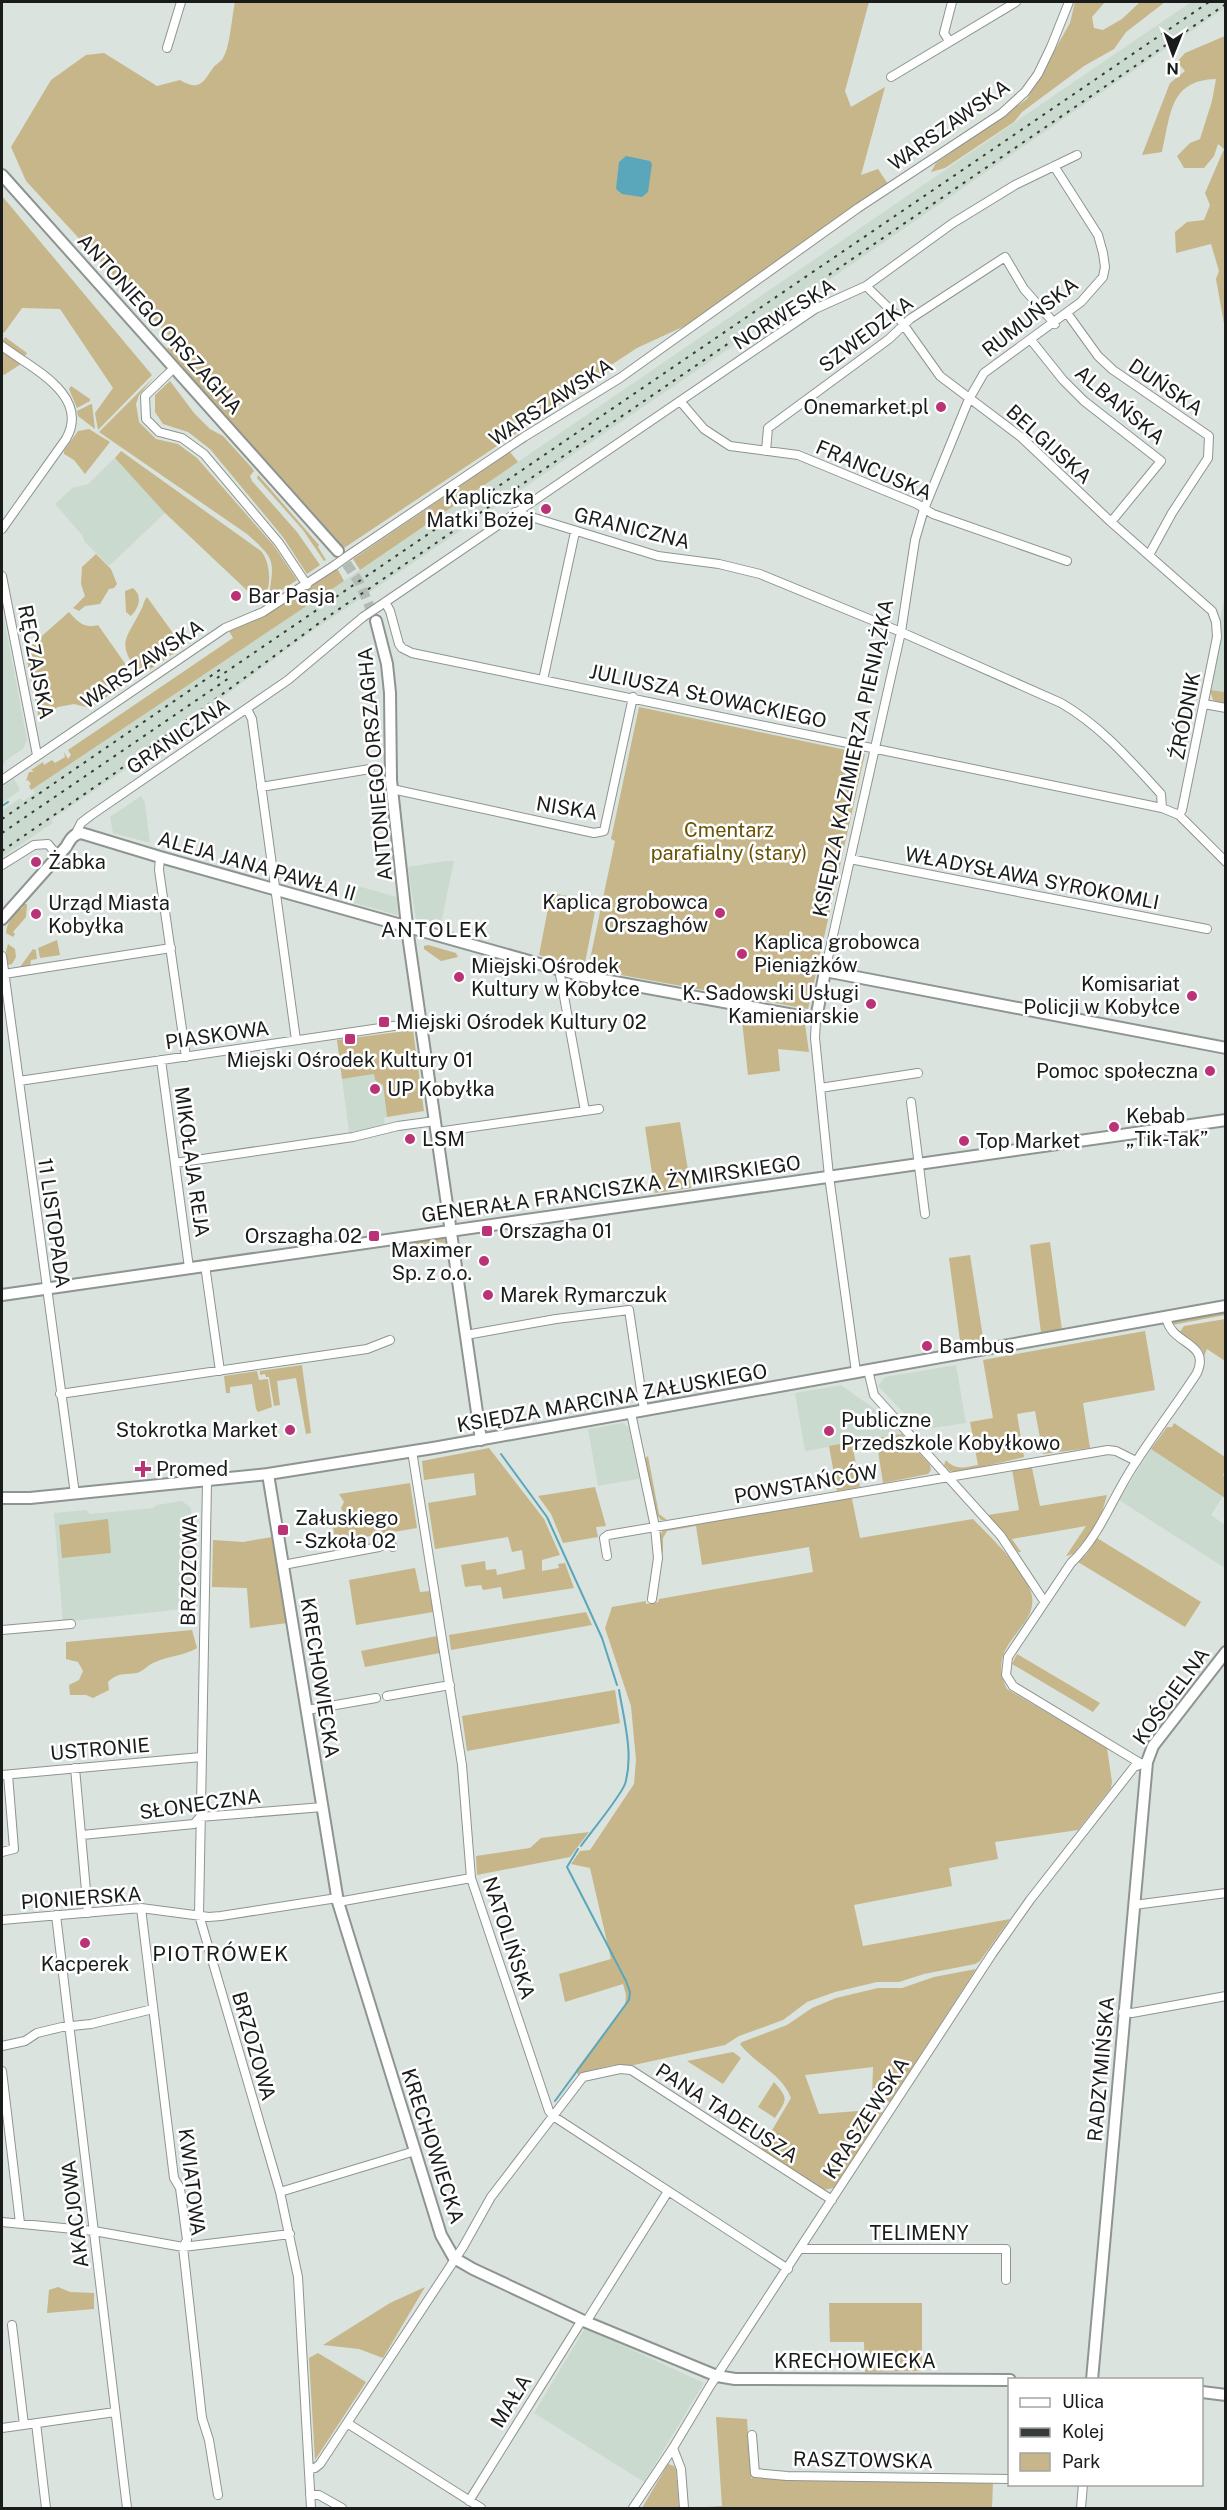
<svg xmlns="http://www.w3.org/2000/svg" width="1227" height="2510" font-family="'Public Sans',sans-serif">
	<rect width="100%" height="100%" fill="#dae3dd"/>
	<path fill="#cbdacf" d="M1191 2H1225V8L717 357 308 634 126 769 51 820 53 823 2 857V811L20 798 23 801 35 793 32 789 360 570Z
		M115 458 165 513 109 566 85 542 82 535 55 504 72 488 88 484Z
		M1225 591V692L1210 690Z
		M2 608 27 740 23 749 5 761 6 763 2 766Z
		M14 779 20 790 2 803V787Z
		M141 796 145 803 150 843 113 833 110 817Z
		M446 861H454L440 928 416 920 408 867Z
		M354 885 397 897 398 915 350 902Z
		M374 1074 375 1080 383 1085 387 1117 384 1118 385 1126 349 1132 342 1079Z
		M956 1365 966 1423 920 1430 878 1386 885 1377Z
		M841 1385 883 1415 902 1434 805 1451 795 1393Z
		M623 1423 629 1428 639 1479 598 1486 588 1429Z
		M1151 1449 1223 1496 1211 1515 1225 1525V1568L1119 1500Z
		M182 1501 191 1508 193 1536 189 1545 192 1573 197 1576 192 1608 63 1622 54 1513 86 1510 90 1514 153 1508 157 1505Z
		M1137 1724 1154 1735 1147 1744 1131 1734Z
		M585 2328 704 2383 644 2482 534 2413Z"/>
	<path fill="#c6b689" d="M235 2H869L845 91 851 107 885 87 861 175 878 169 892 190 728 306 637 348 611 365V370L344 548 274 470 273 471 167 349 172 339 26 181 11 147 51 80 86 55 104 53 157 86 180 80C199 91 202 84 213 68 216 64 221 62 223 58 230 48 232 15 235 2Z
		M1075 2H1105L1092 17 1094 28 1103 30 1122 19 1140 2H1165L1126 32 1114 49 1084 66 1022 112 1014 122 945 168 931 172 936 163 1027 99 1070 23Z
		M1225 36V329L1216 279 1219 271 1211 244 1176 253 1175 232 1187 222 1204 220 1210 205 1205 193 1224 149 1218 144 1214 156 1204 168H1184L1177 156 1190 143 1200 139 1212 101 1216 79C1169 80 1171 115 1162 152L1142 155 1170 83 1185 71 1177 62 1185 53Z
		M2 196 152 375 98 430 95 413 113 388 60 309 22 308 4 333 2 331Z
		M5 337 27 353 25 356H21L2 342Z
		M2 351 21 364 4 375 2 373Z
		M154 377 139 395 136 404 139 422 156 439 178 444 197 458 274 546 297 580 269 598C273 562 278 561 247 534L99 432Z
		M170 381 194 413 210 429 223 436 252 468 254 471 250 476 252 481 297 532 320 565 307 574 283 537 210 449 188 432 163 424 155 412V395Z
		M71 386 90 399V401L77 408 69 389Z
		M91 404H92L95 429 78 416 77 411Z
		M89 429 110 442 85 474 74 460 64 454V451L78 431Z
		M121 451 261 551C272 564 273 595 257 606L251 600 254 597 165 513 115 458Z
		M510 452 518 462 360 570 353 559Z
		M258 475 319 545 318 547 326 560 324 561 303 530 257 478Z
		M96 554 111 569 117 584 114 588 109 589 100 604 85 606 79 611 73 608 85 596 81 584 82 567Z
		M337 568 344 581 31 790 29 786 31 784 28 780 26 781 29 772H34L31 770 43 762 44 765 52 760 55 763 65 757 64 752 68 759 71 755 68 750 233 638 229 631 266 614Z
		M133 588C143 596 139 608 131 616L126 612 125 591Z
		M147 597 183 647 140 676C117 642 124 643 141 610 144 605 143 602 147 597Z
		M69 612C78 622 84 629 98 625L131 672 130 681 90 708 74 704 58 707 39 719 25 651Z
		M1210 690 1225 692V705L1213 700Z
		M639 707 865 754 808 1009 588 969 615 841 611 839Z
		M551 893 597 901 584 968 539 955Z
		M23 904H27L26 917 13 932 15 934 13 937 6 933C7 920 16 915 20 907L22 909Z
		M57 940 60 955 40 958 38 948Z
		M8 944 15 949 16 957 12 964 8 965 6 951Z
		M428 945 456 953 458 957 441 961 424 949V946Z
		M33 949 36 950 37 959 31 960 30 966 20 967Z
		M741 1012 771 1018V1021L781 1023 782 1019 805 1024 809 1052 778 1049 780 1071 748 1075Z
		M413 1030 424 1111 387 1117 383 1085 375 1080 374 1074 342 1079 337 1040Z
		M680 1122 691 1188 655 1193 645 1127Z
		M431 1236V1239L444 1238 445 1243 439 1242 412 1246 411 1241Z
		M1050 1242 1062 1330 1041 1333 1030 1245Z
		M970 1255 984 1344 961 1348 949 1258Z
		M1225 1310V1315L1172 1325 1175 1319Z
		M1225 1319V1361L1207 1349 1204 1356 1202 1349 1180 1332 1184 1326Z
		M1145 1331 1155 1390 1083 1403 1090 1448 1043 1454 1035 1411 1017 1414 1024 1457 960 1472 950 1471 944 1465 946 1460C955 1471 966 1467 978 1465L970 1422 993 1418 983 1360Z
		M302 1365 311 1433 306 1434 296 1378 277 1381 280 1405 274 1406 269 1377H266L265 1374 260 1375V1371Z
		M257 1371 259 1380 268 1379 272 1407 258 1412 256 1409 252 1384 230 1387V1393H226L224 1376Z
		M1174 1423 1225 1457V1471L1223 1475 1225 1477V1498L1151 1449 1167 1427H1172Z
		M902 1434 930 1465 931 1470 928 1474 883 1483 876 1438Z
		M852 1442 860 1487 837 1491 829 1446Z
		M489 1448 544 1519 560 1555 542 1560V1571L559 1568 558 1564 565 1563 574 1588 503 1599 501 1587 483 1590 481 1585 465 1587 461 1565 485 1561 486 1570 496 1569 497 1575 525 1569 522 1550 512 1552 508 1537 435 1549 428 1503 476 1495 474 1473 424 1480 422 1461Z
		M648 1456 659 1514 667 1520H661L657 1515 644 1459Z
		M1025 1467 1032 1468 1040 1506 1107 1495 1099 1523 1073 1554 1066 1556 1086 1526 1012 1539 1021 1552H1018L988 1515 1019 1510 1012 1469Z
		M410 1483 417 1528 335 1542 332 1519 349 1516 344 1514 341 1508 344 1502 339 1494Z
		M595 1487 606 1526 596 1527 598 1537 563 1543 551 1514 538 1496Z
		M848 1496 852 1499 860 1538 973 1519C991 1538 1023 1567 1031 1592 1042 1629 983 1641 1007 1689L1107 1748 1112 1782 1111 1788 1078 1830 995 1842 998 1859 949 1868 952 1886 854 1905 863 1946 1010 1919 980 1961 975 1964 924 1974 899 1982H877L835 1992 807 2002 783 2020 739 2036 725 2045 634 2065H613L588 2071 579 2077 576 2070 625 2006 626 1995 623 1984 565 2002 559 1974 611 1959 590 1868 571 1864 580 1851 590 1850 634 1784 636 1760 631 1706 605 1628 612 1607 646 1601V1604L658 1602 659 1599 813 1572 809 1547 702 1565 696 1526 667 1531 663 1538V1553L661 1552 659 1537 664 1529Z
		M108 1519 111 1553 62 1558 59 1525Z
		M272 1537 287 1623 250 1628 247 1588 212 1587 213 1540 243 1542Z
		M1097 1538 1201 1602 1185 1627 1078 1562 1086 1555Z
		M415 1568 420 1592 430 1591 433 1612 356 1625 349 1580Z
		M586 1612 592 1625 451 1650 449 1635Z
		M192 1630 197 1648C184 1656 167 1656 153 1663 148 1665 142 1672 137 1673 125 1675 118 1672 108 1682L109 1690 93 1698 86 1695H70L69 1685 79 1680 83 1671 78 1662 66 1659V1642Z
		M437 1636 440 1653 365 1667 361 1651Z
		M1017 1654 1100 1703 1093 1712 1012 1664Z
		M615 1690 620 1723 467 1751 462 1716Z
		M589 1832 570 1857 477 1875 476 1856 530 1848 541 1838Z
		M976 1969 890 2102 872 2098 873 2067 805 2075 819 2114 871 2110V2107L883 2112 834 2188 823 2190 761 2149 791 2098C782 2074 755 2064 740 2044L742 2042 787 2025 812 2008 836 1998 878 1988H902L934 1977Z
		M733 2052 741 2058 723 2084 687 2061Z
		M774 2082C789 2099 787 2099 775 2118L758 2107Z
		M58 2287 70 2292 94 2293V2309L47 2313 49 2290Z
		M425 2287 383 2358 359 2349 323 2345 390 2303Z
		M829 2303H922V2371L865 2372 864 2342H830Z
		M318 2353 366 2382 315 2460 309 2358Z
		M716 2417 747 2419 751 2478 993 2482 992 2508H692L722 2506Z
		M668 2464 674 2466 676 2470 679 2508H642Z"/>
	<path fill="#5aa6bb" d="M626 156 650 161 652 164 648 192 642 197 622 194 616 189 619 162Z"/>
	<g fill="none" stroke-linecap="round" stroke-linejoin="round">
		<path stroke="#5aa6bb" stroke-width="2" d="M2 806 8 802
			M501 1454 547 1517 602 1638 617 1685
			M581 1846C591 1832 620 1797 625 1784 634 1755 624 1720 619 1690
			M555 2101 629 2000 630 1992 626 1981 567 1867 578 1849"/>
		<path stroke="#b3bbb6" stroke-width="10" stroke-dasharray="10 5" stroke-linecap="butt" d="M338 551 359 582 376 621"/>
		<g stroke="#8e9590" stroke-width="10">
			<path id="street" d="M949 41 944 33 952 2
				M167 48 181 2
				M891 77 1016 2
				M866 286 898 317 940 376 1021 437 1111 522 1212 611 1216 622 1217 637 1182 810 1179 815
				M1067 313 1098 356 1113 370 1209 436 1208 458 1172 513 1149 555
				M1031 340 1063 380 1084 401 1161 461 1111 522
				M2 346C31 368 91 395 66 439L2 529
				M174 368 145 396 146 419 159 432 182 438 204 454 279 543 307 585
				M680 401 704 429 730 446 798 455 917 504 933 514 1067 561
				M766 451 768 428 889 339 910 319 1005 257 1024 289 1055 324
				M515 512 658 556 719 564 760 574 901 632 1061 703C1101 726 1130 760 1161 794L1162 808 1179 815 1226 862
				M349 555 524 437 620 378 858 208 1002 113 1025 92 1038 74 1051 47 1069 2
				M2 576 37 755
				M385 602 390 611 399 644 402 648 412 653 1162 808
				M378 607 815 309 866 286 953 223 1015 185 1077 155
				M543 680 575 532
				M1204 704 1226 708
				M247 709 252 719 296 1040
				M2 780 225 628 263 612 335 565
				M261 787 370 769
				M392 789 594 833 604 831 633 697
				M76 833 81 823 90 816 288 680 363 617
				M160 857 159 870 186 1057
				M850 859 1207 929
				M2 865 34 845 48 844 58 856
				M2 956 75 1494
				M559 969 585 1111
				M825 971 901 632 915 540 924 509 969 399 984 373 1081 302 1103 277 1105 267 1103 253 1098 235 1054 166
				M4 974 171 948
				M816 1019 815 1038 829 1176 856 1372
				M161 1060 189 1268
				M19 1081 421 1022
				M820 1088 918 1073
				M911 1102 925 1214
				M437 1132 599 1109
				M175 1163 353 1137 398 1126 435 1121
				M205 1265 220 1371
				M466 1335 556 1319 629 1310 644 1410
				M868 1370 874 1395 1001 1536 1044 1601
				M60 1394 367 1349 390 1340
				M631 1413 655 1527 658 1558 652 1599
				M412 1451 462 1765 471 1878 549 2111 553 2116 788 2269
				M207 1482 199 1915 280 2192 298 2277 311 2508
				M607 1556 604 1538 608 1535 1108 1450 1116 1451 1136 1461
				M283 1565 379 1547 388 1543 393 1547
				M2 1630 71 1624
				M387 1696 450 1685
				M307 1710 376 1698
				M1140 1763 1013 1686 1006 1675 1008 1657 1071 1563C1101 1535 1113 1495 1136 1462 1155 1432 1177 1404 1197 1373 1211 1341 1171 1346 1166 1317
				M75 1768 88 1913
				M2 1775 201 1757
				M82 1835 194 1824 200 1817 323 1807
				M2 1852 14 1849 8 1775
				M338 1902 471 1878
				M1134 1905 1226 1893
				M141 1908 174 2178 180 2188 187 2240 183 2247 202 2418 209 2440 218 2495
				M56 1915 127 2508
				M2 1920 141 1908 209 1917 221 1916 337 1898
				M1123 2012 1132 2013 1226 1996
				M2 2046 25 2041 37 2033 62 2027 91 2024 153 2009
				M2 2071 20 2223
				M280 2192 415 2151
				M2 2222 94 2231 183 2247 290 2234
				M801 2249H1006V2280
				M586 2322 667 2193
				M12 2325 24 2425
				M36 2423 46 2508
				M347 2423 481 2508
				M2 2428 115 2412
				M752 2435 755 2473 787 2476 1010 2479
				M673 2448 681 2469 684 2508
				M309 2469 315 2468 320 2464 463 2247 491 2197 583 2077 620 2069 631 2070 832 2200
				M310 2495H319L342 2508
				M469 2501 582 2320
				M633 2508 673 2448 710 2386 992 1954 1030 1900 1134 1767 1147 1762
				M1081 2508 1083 2484"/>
		</g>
		<g stroke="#8e9590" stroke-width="14">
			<path id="secondary" d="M2 175 338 551
				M376 621 387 664 390 693 391 780 408 935 481 1440
				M2 919 66 847C70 840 73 834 81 833L160 857 582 976 816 1019 825 971 1226 1048
				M2 1295 1226 1120
				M268 1474 338 1902 441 2235 454 2258 473 2269 586 2322 717 2376 735 2379 1010 2380
				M2 1498H30L268 1474 433 1448 1226 1306
				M1092 2380 1147 1762 1153 1746 1226 1652
				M1202 2392 1226 2395"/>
		</g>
		<use href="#street" stroke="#fff" stroke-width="8"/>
		<use href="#secondary" stroke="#fff" stroke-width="10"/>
		<path stroke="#383c3a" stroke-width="2" stroke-dasharray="3 6" stroke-linecap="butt" d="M217 678 1209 2
			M2 819 221 669
			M2 833 229 678
			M2 851 115 773 326 618 1226 4"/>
		<g stroke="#8e9590" stroke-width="10" stroke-linecap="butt">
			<path id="street-bridge" d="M335 565 349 555
				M363 617 378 607"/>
		</g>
		<use href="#street-bridge" stroke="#fff" stroke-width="8"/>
	</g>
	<g fill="#b93376" stroke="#fff" stroke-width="2">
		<circle cx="941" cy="407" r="6"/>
		<circle cx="546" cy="509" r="6"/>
		<circle cx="236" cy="596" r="6"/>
		<circle cx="36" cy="862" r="6"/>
		<circle cx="720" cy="913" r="6"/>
		<circle cx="36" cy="914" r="6"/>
		<circle cx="742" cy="954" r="6"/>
		<circle cx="459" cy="977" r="6"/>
		<circle cx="1192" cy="996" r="6"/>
		<circle cx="871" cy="1004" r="6"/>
		<rect x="378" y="1016" width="12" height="12" rx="3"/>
		<rect x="344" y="1033" width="12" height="12" rx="3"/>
		<circle cx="1210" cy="1071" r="6"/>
		<circle cx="375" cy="1089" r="6"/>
		<circle cx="1114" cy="1127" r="6"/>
		<circle cx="410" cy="1139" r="6"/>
		<circle cx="964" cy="1141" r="6"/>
		<rect x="481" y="1225" width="12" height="12" rx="3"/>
		<rect x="368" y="1230" width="12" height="12" rx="3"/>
		<circle cx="484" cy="1261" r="6"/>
		<circle cx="488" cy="1295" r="6"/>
		<circle cx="927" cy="1346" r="6"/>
		<circle cx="290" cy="1430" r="6"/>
		<circle cx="829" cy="1431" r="6"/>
		<path d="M140 1460h6v6h6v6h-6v6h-6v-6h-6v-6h6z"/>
		<rect x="277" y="1524" width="12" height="12" rx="3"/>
		<circle cx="85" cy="1943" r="6"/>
	</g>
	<g text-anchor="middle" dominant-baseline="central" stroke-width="5" stroke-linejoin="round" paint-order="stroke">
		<g font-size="20" fill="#191c1a" stroke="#fff">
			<text transform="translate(949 125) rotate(-35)">WARSZAWSKA</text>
			<text transform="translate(784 314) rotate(-32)">NORWESKA</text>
			<text transform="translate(1030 317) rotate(-38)">RUMUŃSKA</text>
			<text transform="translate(160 324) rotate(48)">ANTONIEGO ORSZAGHA</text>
			<text transform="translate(866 334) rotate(-37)">SZWEDZKA</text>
			<text transform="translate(1166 387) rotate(34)">DUŃSKA</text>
			<text transform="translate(551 402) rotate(-33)">WARSZAWSKA</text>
			<text transform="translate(1120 405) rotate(40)">ALBAŃSKA</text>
			<text transform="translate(1049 444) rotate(42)">BELGIJSKA</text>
			<text transform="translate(874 470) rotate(23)">FRANCUSKA</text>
			<text transform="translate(632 528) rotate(14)">GRANICZNA</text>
			<text transform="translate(36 662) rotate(79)">RĘCZAJSKA</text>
			<text transform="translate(142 664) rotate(-34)">WARSZAWSKA</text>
			<text transform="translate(708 696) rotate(12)">JULIUSZA SŁOWACKIEGO</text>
			<text transform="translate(1185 716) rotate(-79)">ŹRÓDNIK</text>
			<text transform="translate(178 736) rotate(-34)">GRANICZNA</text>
			<text transform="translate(853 758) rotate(-78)">KSIĘDZA KAZIMIERZA PIENIĄŻKA</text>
			<text transform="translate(375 764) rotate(-95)">ANTONIEGO ORSZAGHA</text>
			<text transform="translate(567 808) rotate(9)">NISKA</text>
			<text transform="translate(257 866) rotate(16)">ALEJA JANA PAWŁA II</text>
			<text transform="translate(1032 878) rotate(11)">WŁADYSŁAWA SYROKOMLI</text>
			<text transform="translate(217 1035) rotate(-8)">PIASKOWA</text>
			<text transform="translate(192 1162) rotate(82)">MIKOŁAJA REJA</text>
			<text transform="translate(611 1189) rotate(-8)">GENERAŁA FRANCISZKA ŻYMIRSKIEGO</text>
			<text transform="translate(54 1223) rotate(82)">11 LISTOPADA</text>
			<text transform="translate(612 1398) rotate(-10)">KSIĘDZA MARCINA ZAŁUSKIEGO</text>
			<text transform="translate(806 1484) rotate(-10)">POWSTAŃCÓW</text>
			<text transform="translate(189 1570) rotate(-89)">BRZOZOWA</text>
			<text transform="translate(320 1678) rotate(81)">KRECHOWIECKA</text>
			<text transform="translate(1171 1696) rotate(-54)">KOŚCIELNA</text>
			<text transform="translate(100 1749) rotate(-5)">USTRONIE</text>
			<text transform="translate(200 1804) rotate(-8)">SŁONECZNA</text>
			<text transform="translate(81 1898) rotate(-4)">PIONIERSKA</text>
			<text transform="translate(509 1938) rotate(72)">NATOLIŃSKA</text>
			<text transform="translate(254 2046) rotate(74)">BRZOZOWA</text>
			<text transform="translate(1101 2069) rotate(-85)">RADZYMIŃSKA</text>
			<text transform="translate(727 2113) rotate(33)">PANA TADEUSZA</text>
			<text transform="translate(866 2118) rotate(-57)">KRASZEWSKA</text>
			<text transform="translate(433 2146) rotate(72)">KRECHOWIECKA</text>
			<text transform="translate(192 2182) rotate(83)">KWIATOWA</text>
			<text transform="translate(75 2214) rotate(-97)">AKACJOWA</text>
			<text x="919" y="2233">TELIMENY</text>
			<text x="855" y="2361">KRECHOWIECKA</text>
			<text transform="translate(511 2401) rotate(-58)">MAŁA</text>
			<text transform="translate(863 2460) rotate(1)">RASZTOWSKA</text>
		</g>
		<g font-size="20" fill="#191c1a" stroke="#fff" text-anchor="start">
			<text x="929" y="407" text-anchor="end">Onemarket.pl</text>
			<text x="534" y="497" text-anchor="end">Kapliczka<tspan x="534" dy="23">Matki Bożej</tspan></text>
			<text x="248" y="596">Bar Pasja</text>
			<text x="48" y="862">Żabka</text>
			<text x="708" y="902" text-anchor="end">Kaplica grobowca<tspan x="708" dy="23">Orszaghów</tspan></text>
			<text x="48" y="903">Urząd Miasta<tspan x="48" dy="23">Kobyłka</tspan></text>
			<text x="754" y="942">Kaplica grobowca<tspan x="754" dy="23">Pieniążków</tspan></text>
			<text x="471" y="966">Miejski Ośrodek<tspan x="471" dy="23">Kultury w Kobyłce</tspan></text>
			<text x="1180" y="984" text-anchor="end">Komisariat<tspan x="1180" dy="23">Policji w Kobyłce</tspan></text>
			<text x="859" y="993" text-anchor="end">K. Sadowski Usługi<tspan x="859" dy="23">Kamieniarskie</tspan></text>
			<text x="396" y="1022">Miejski Ośrodek Kultury 02</text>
			<text x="350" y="1060" text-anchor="middle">Miejski Ośrodek Kultury 01</text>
			<text x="1198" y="1071" text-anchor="end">Pomoc społeczna</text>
			<text x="387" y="1089">UP Kobyłka</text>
			<text x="1126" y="1116">Kebab<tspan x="1126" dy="23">„Tik-Tak”</tspan></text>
			<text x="422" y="1139">LSM</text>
			<text x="976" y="1141">Top Market</text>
			<text x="499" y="1231">Orszagha 01</text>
			<text x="362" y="1236" text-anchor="end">Orszagha 02</text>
			<text x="472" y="1250" text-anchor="end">Maximer<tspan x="472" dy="23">Sp. z o.o.</tspan></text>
			<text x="500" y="1295">Marek Rymarczuk</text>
			<text x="939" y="1346">Bambus</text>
			<text x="841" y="1420">Publiczne<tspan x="841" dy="23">Przedszkole Kobyłkowo</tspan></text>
			<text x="278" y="1430" text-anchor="end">Stokrotka Market</text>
			<text x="156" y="1469">Promed</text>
			<text x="295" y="1518">Załuskiego<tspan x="295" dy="23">- Szkoła 02</tspan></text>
			<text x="85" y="1964" text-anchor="middle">Kacperek</text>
		</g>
		<g font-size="20" fill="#685205" stroke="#fff">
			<text x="729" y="830">Cmentarz<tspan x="729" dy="23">parafialny (stary)</tspan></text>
		</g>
		<g font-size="21" letter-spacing="1.5" fill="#191c1a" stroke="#fff">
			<text x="435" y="929">ANTOLEK</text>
			<text x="221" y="1953">PIOTRÓWEK</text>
		</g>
	</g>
	<rect width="1227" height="2510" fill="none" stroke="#191c1a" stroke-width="6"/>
	<rect x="1008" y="2378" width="195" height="108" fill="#ffffff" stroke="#a3a4a3" stroke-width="1.5"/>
	<rect x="1020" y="2398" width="30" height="9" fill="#ffffff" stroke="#a3a4a3" stroke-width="1.5"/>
	<text x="1062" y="2408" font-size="18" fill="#191c1a">Ulica</text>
	<rect x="1020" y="2428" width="30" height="9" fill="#383c3a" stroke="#a3a4a3" stroke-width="1.5"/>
	<text x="1062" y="2438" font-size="18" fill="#191c1a">Kolej</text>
	<rect x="1020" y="2453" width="30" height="18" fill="#c6b689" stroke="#a3a4a3" stroke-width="1.5"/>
	<text x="1062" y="2468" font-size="18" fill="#191c1a">Park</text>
	<g transform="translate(1173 54) rotate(181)" stroke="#ffffff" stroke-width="4.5" paint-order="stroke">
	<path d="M0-4.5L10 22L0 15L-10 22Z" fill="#191c1a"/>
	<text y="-9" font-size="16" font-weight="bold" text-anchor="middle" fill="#191c1a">N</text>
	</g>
</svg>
